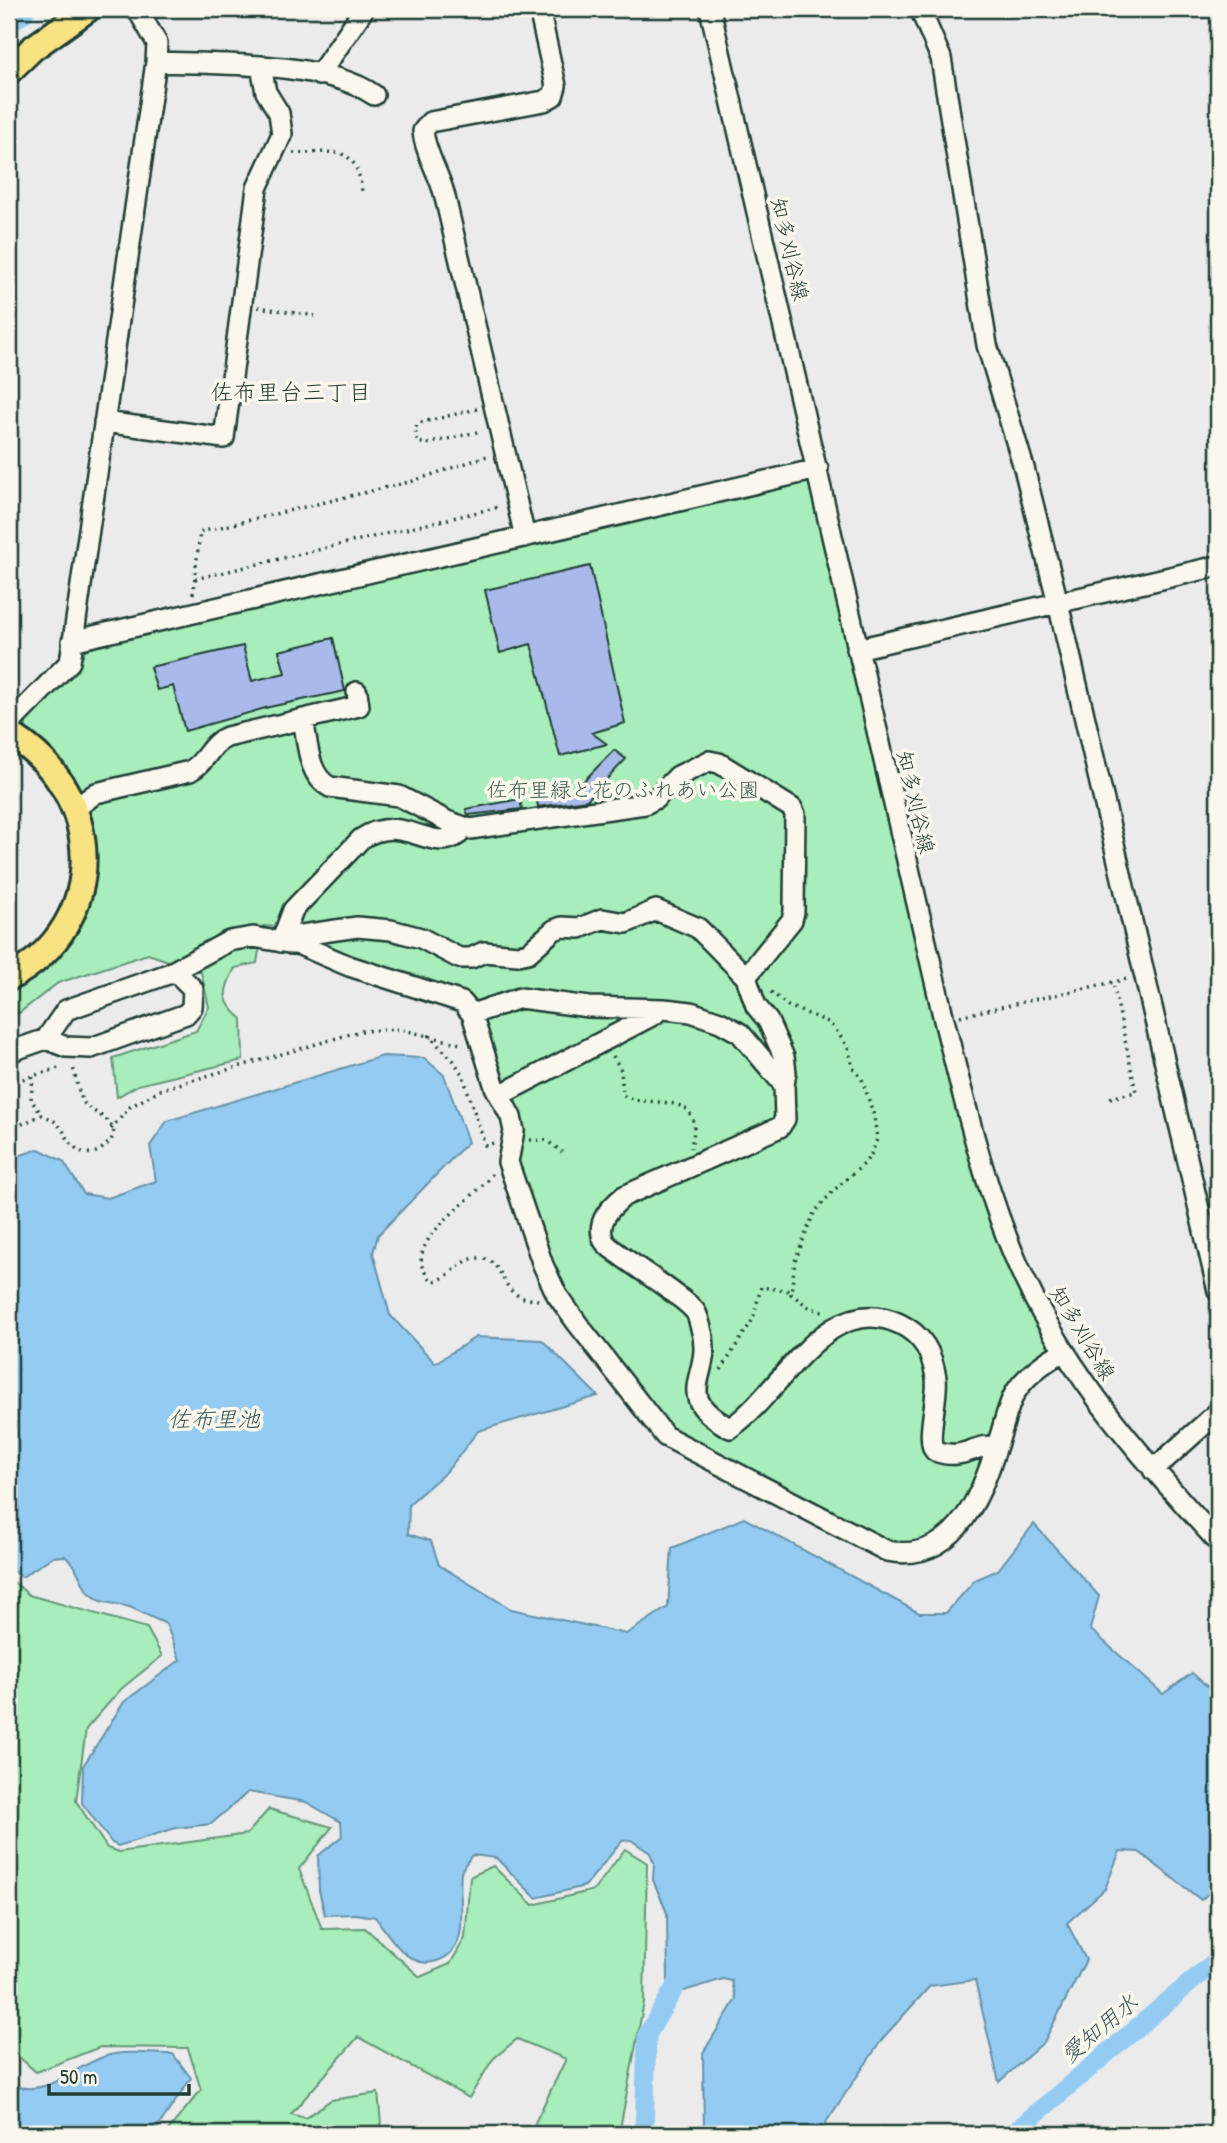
<svg xmlns="http://www.w3.org/2000/svg" width="1227" height="2143" font-family="'Patrick Hand','Klee One',sans-serif">
	<rect width="100%" height="100%" fill="#ebebec"/>
	<filter id="ink" filterUnits="userSpaceOnUse"><feTurbulence type="fractalNoise" baseFrequency=".0143" numOctaves="2"/><feDisplacementMap in="SourceGraphic" scale="14" xChannelSelector="R" yChannelSelector="G"/><feConvolveMatrix kernelMatrix="1 2 1 2 8 2 1 2 1" color-interpolation-filters="sRGB"/></filter>
	<g filter="url(#ink)">
		<path fill="#a7eeba" stroke="#639677" stroke-width="2" d="M818 469 973 1135 1064 1351 1044 1362 1002 1432 945 1541 900 1554 665 1436 577 1323 508 1162 522 1125 482 1019 311 940 296 928 263 926 257 963 235 968C223 992 220 1001 242 1019L243 1060 138 1085 117 1097 113 1058 196 1031 209 1007 201 972 148 954 58 983 19 1013 9 1016V993C82 961 119 855 79 786 66 764 45 748 26 732V719L78 667 86 648 787 484Z
			M9 1578 29 1595 147 1628 162 1656 121 1689 86 1729 76 1801 107 1848 119 1852 247 1834 269 1809 332 1827 299 1869 322 1929 365 1928 420 1977 450 1964 465 1938 470 1877 493 1866 533 1905 594 1890 625 1849 647 1863 644 2002 619 2134H539L532 2129 566 2059 517 2039 493 2059 469 2098 358 2037 291 2114 305 2118 331 2100 378 2093 382 2134H165L201 2090 188 2048 100 2047 36 2072 9 2048V1944L13 1934 9 1930Z"/>
		<path fill="#94cbf3" stroke="#6592a7" stroke-width="2" d="M383 1056 424 1058 444 1075 468 1142 378 1235 373 1253 390 1315 435 1363 476 1337 542 1340 598 1396 478 1431 447 1471 409 1504 408 1534 431 1541 439 1565 511 1609 626 1634 668 1607 672 1548 744 1518 919 1613H946L975 1580 998 1570 1034 1524 1099 1596 1090 1629 1163 1694 1192 1673 1218 1696V1885L1201 1900 1139 1852 1120 1851 1105 1889 1067 1923 1086 1960 1044 2042 999 2082 975 1980 930 1986 883 2038 818 2134H704L703 2053 736 1999 732 1981 723 1979 681 1992 668 1983 667 1913 653 1880 654 1863 650 1853 631 1840 622 1841 585 1886 536 1898 496 1858 472 1855C469 1860 462 1867 461 1873 457 1902 474 1949 437 1961 408 1971 390 1936 375 1917L356 1914 325 1915 319 1890 318 1856 342 1836 341 1822 306 1802 248 1792 211 1824 176 1828 118 1846 112 1843 82 1803 83 1766 124 1702 180 1660 166 1624 130 1607 100 1601 87 1591 74 1565 65 1556 52 1557 22 1577 9 1569V1159L39 1149 63 1161 84 1194 108 1198 156 1181 150 1146 167 1121Z
			M173 2054 191 2078 153 2134H9V2084C47 2100 73 2066 106 2056 125 2050 153 2054 173 2054Z"/>
		<g fill="none" stroke-linecap="round" stroke-linejoin="round">
			<path stroke="#94cbf3" stroke-width="19" d="M644 2134 647 2035 688 1965
				M1012 2134 1218 1959"/>
			<path stroke="#94cbf3" stroke-width="33" d="M9 15 18 9"/>
		</g>
		<path fill="#a9baea" stroke="#1f3d34" stroke-width="2" d="M590 566 625 723 592 733 607 744 560 756 531 644 500 653 485 590Z
			M333 638 345 691 269 707 185 731 173 686 157 690 150 667 243 646 252 681 285 673 279 651Z
			M614 750 626 759 587 800 538 807 537 800 573 792Z
			M520 799 522 809 468 815 466 809Z"/>
		<g fill="none" stroke-linecap="round" stroke-linejoin="round">
			<g stroke="#1f3d34" stroke-width="24">
				<path id="minor" d="M710 9 944 1020C966 1107 986 1196 1024 1278 1071 1379 1144 1460 1218 1542
					M920 9 941 58 987 345 1024 468 1058 603 1218 1291
					M156 62C214 64 326 61 374 95
					M319 75 364 9
					M104 422 224 438 257 188 282 134 279 113 266 92 261 67
					M525 537 444 193C438 172 425 152 423 131L430 122 544 101 553 96 556 86 539 9
					M72 641 818 469
					M857 649 1218 566
					M303 719C308 742 307 775 330 787L399 796 447 821 470 829 645 804 655 799 678 776 709 761 719 763 792 808 795 814 794 912 792 920 746 977
					M9 728 15 718 70 662 156 62 157 43 137 9
					M76 808 96 793 190 771C207 762 209 744 227 737L359 706 357 692
					M281 942 293 910 361 839C404 811 430 855 459 834L461 827
					M291 944 295 936 357 927 391 930 421 938 459 958H471L484 952 518 955 528 953 554 930 562 927 580 928 602 919 626 923 656 910 698 928 746 977 756 1006 768 1021 784 1057 786 1072 784 1085
					M472 1014 520 998 589 1007 664 1009 691 1012 720 1022 740 1033 784 1085 785 1119 780 1127 624 1196C611 1207 595 1222 604 1241 609 1251 678 1292 693 1309 698 1313 699 1322 701 1328 716 1376 667 1394 730 1428 780 1396 826 1288 900 1324 923 1335 932 1353 936 1378 939 1396 925 1440 935 1451 965 1462 975 1442 996 1447
					M46 1039 66 1047 91 1048 186 1014 192 1007 193 989 175 971
					M9 1052 46 1039 66 1010 168 974 229 941 253 937 300 945 349 966 462 1002 472 1014 495 1087 511 1117 514 1131 508 1162 543 1265 557 1295 577 1323 665 1436 887 1551C959 1565 984 1488 1001 1433 1005 1420 1008 1405 1015 1393 1026 1375 1046 1361 1064 1351
					M500 1095 655 1014 658 1009
					M1153 1470 1218 1412"/>
			</g>
			<g stroke="#1f3d34" stroke-width="30">
				<path id="major" d="M9 71 33 48 88 9
					M9 734C106 791 111 924 9 978"/>
			</g>
			<path stroke="#1f3d34" stroke-width="3.5" stroke-dasharray="2 5" stroke-linecap="butt" d="M293 153C330 155 356 139 362 192
				M258 307 315 316
				M477 409 419 423 415 428 417 442 427 444 481 431
				M195 579 499 507
				M193 594 200 532 413 481 487 456
				M771 992 788 1006 828 1022 836 1030 848 1048 853 1068 862 1079 874 1116 877 1139 872 1153 864 1164 833 1191 814 1213 795 1261 791 1294 810 1308 825 1312
				M960 1016 1127 979
				M428 1035 454 1061 463 1076 485 1145 494 1143
				M613 1056 621 1070 623 1095C643 1108 685 1093 693 1120 696 1129 692 1139 691 1148
				M33 1076 31 1100 42 1115
				M16 1081 62 1067
				M1110 1098 1136 1092 1113 983
				M111 1129 130 1107 162 1089 361 1031 399 1029 461 1044
				M9 1130 42 1115C68 1124 62 1140 80 1151 86 1154 94 1154 100 1150 136 1125 89 1113 84 1103 78 1093 76 1078 73 1067
				M530 1140H546L562 1152
				M492 1174C473 1203 391 1247 433 1281 451 1279 461 1257 480 1258 502 1260 501 1286 517 1295 523 1299 531 1299 538 1300
				M721 1370 753 1319 761 1287 791 1291"/>
			<use href="#minor" stroke="#fbf7ec" stroke-width="19"/>
			<use href="#major" stroke="#f8e281" stroke-width="24"/>
		</g>
	</g>
	<g text-anchor="middle" dominant-baseline="central" stroke-width="7" stroke-linejoin="round" paint-order="stroke">
		<g font-size="21" fill="#1f3d34" stroke="#fbf7ec">
			<text transform="translate(790 249) rotate(77)">知多刈谷線</text>
			<text transform="translate(916 802) rotate(77)">知多刈谷線</text>
			<text transform="translate(1083 1333) rotate(59)">知多刈谷線</text>
		</g>
		<g font-size="21" fill="#3a604f" stroke="#fbf7ec">
			<text x="623" y="789">佐布里緑と花のふれあい公園</text>
		</g>
		<g font-size="23" fill="#1f3d34" stroke="#fbf7ec">
			<text x="291" y="391">佐布里台三丁目</text>
		</g>
		<g font-size="23" font-style="italic" fill="#36595a" stroke="#fbf7ec">
			<text x="214" y="1418">佐布里池</text>
			<text transform="translate(1099 2028) rotate(-40)">愛知用水</text>
		</g>
	</g>
	<rect width="1227" height="2143" fill="none" stroke="#fbf7ec" stroke-width="35"/>
	<rect x="18" y="18" width="1192" height="2108" fill="none" stroke="#1f3d34" stroke-width="2.5" filter="url(#ink)"/>
	<path d="M49 2084v10h140v-10" fill="none" stroke="#1f3d34" stroke-width="3.5"/>
	<text x="60" y="2084" font-size="21" fill="#1f3d34" stroke="#fbf7ec" stroke-width="5" paint-order="stroke">50 m</text>
</svg>
